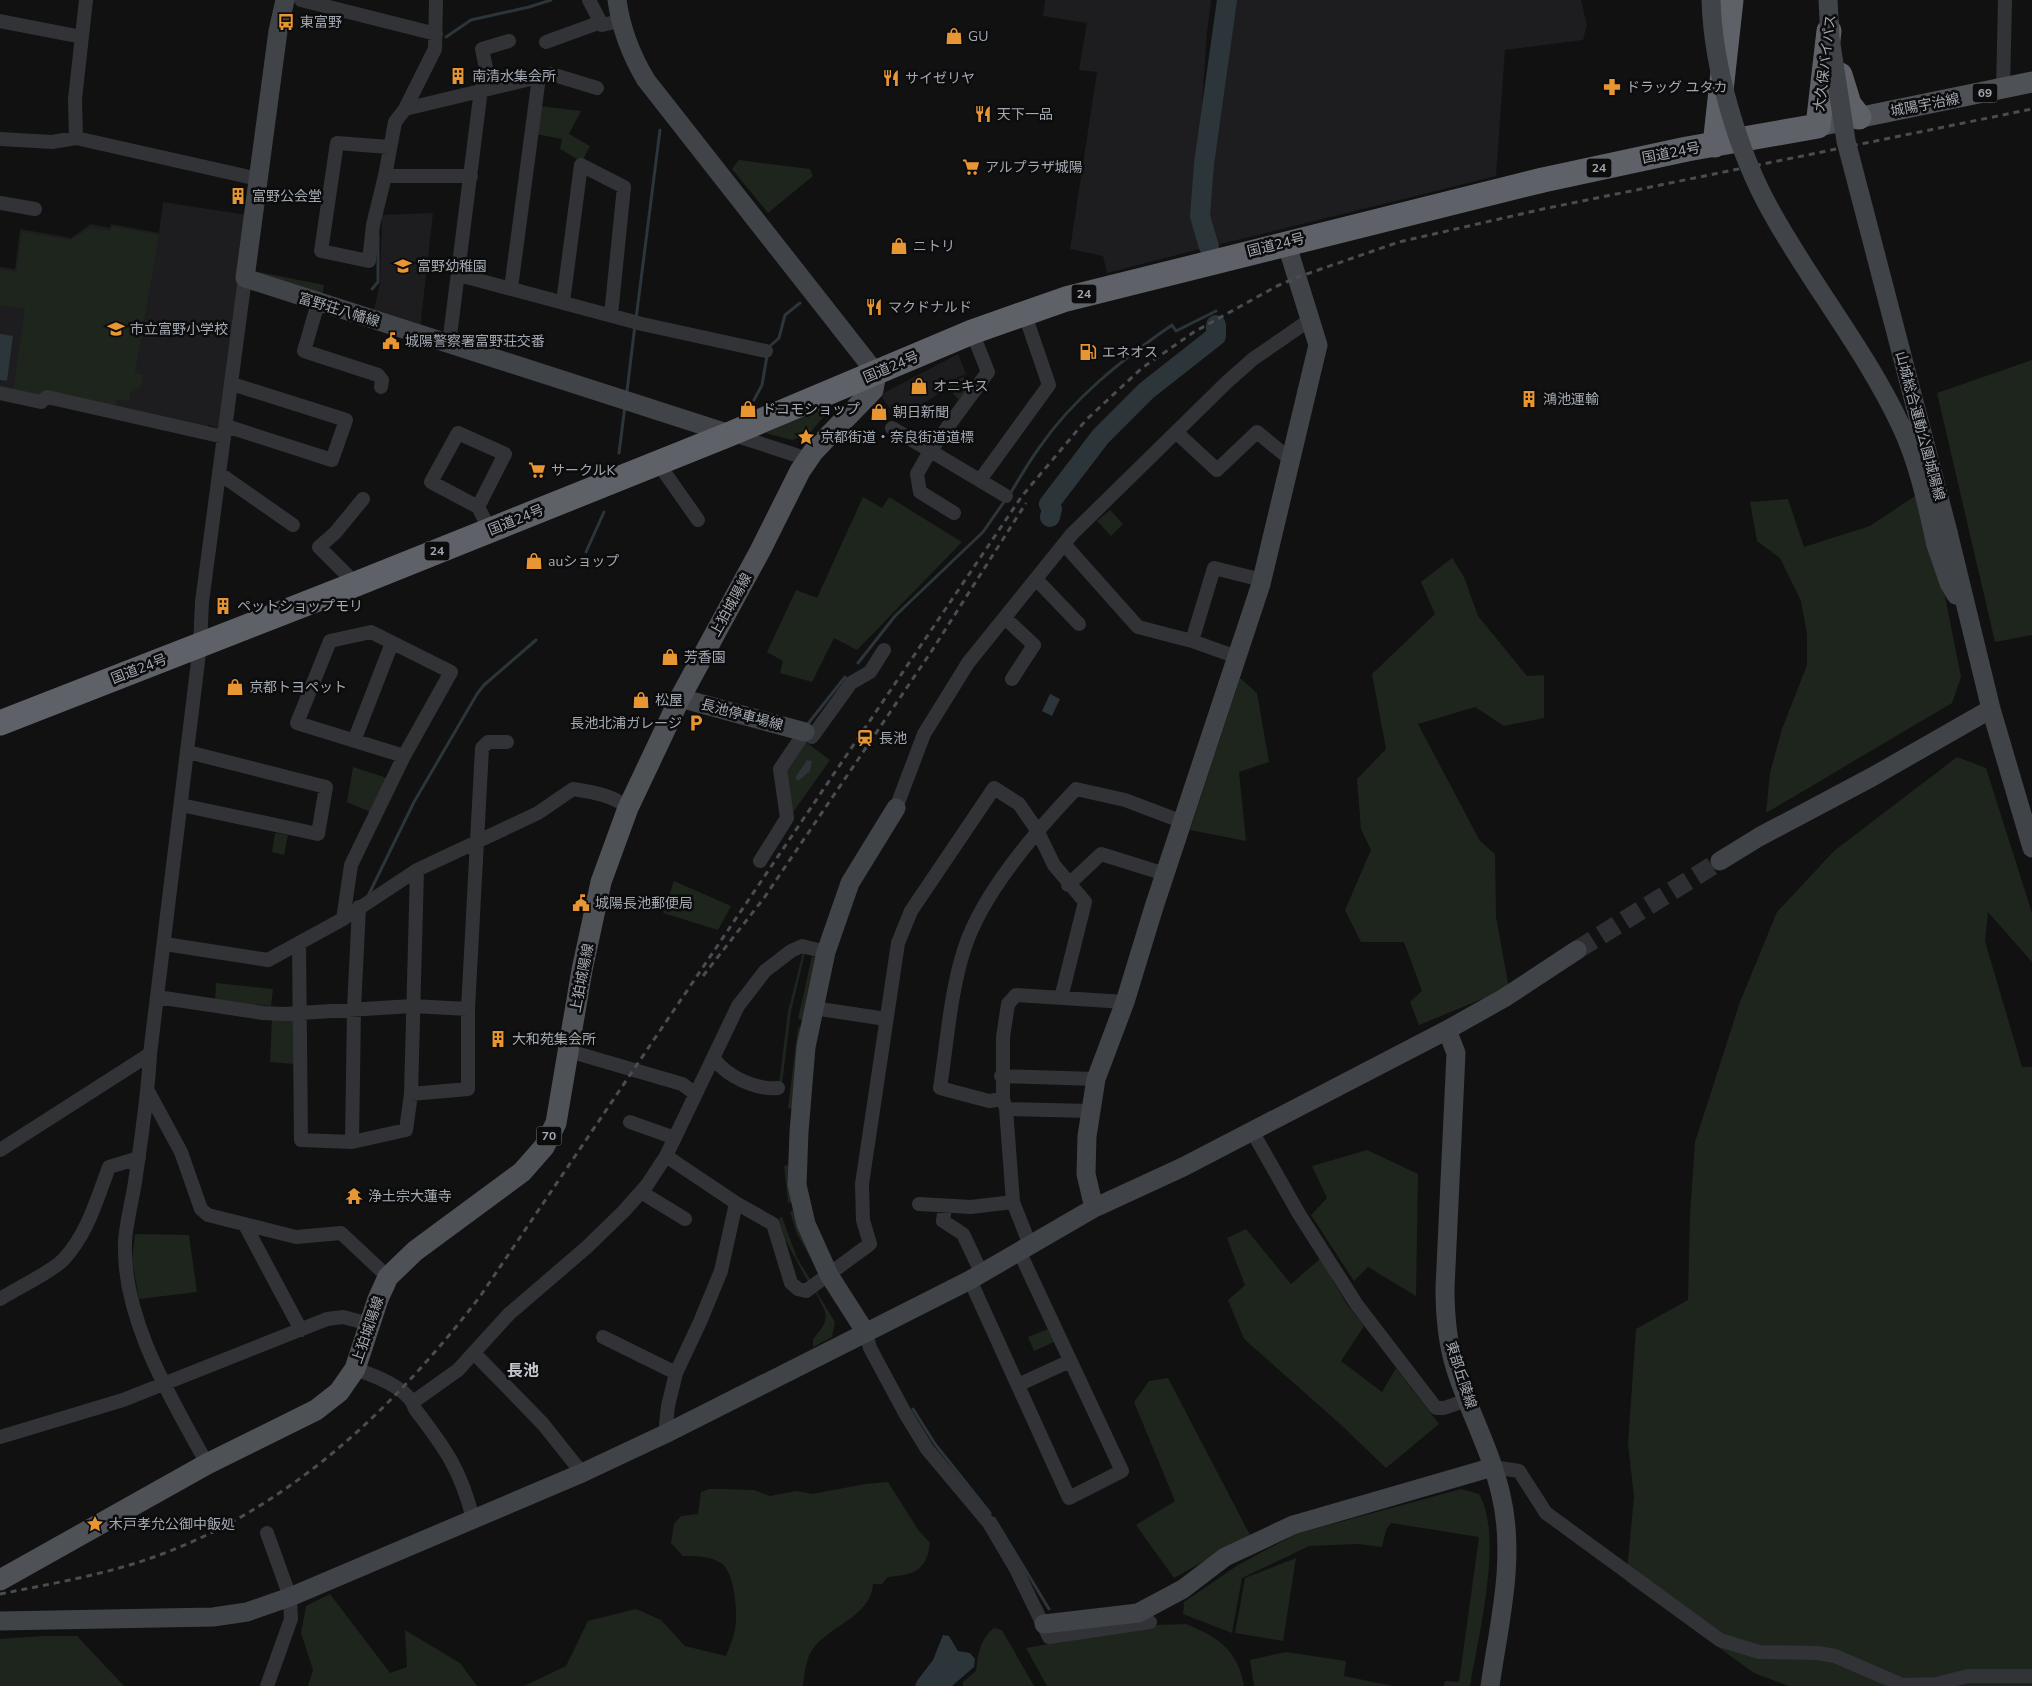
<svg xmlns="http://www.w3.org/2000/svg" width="2032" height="1686" font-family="'Nunito Sans','Noto Sans JP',sans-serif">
	<rect width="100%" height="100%" fill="#111112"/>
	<path fill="#1d1d1f" d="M1045 0H1211L1207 33 1200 131 1205 132 1198 216 1204 248 1107 273 1103 256 1070 249 1097 72 1079 70 1087 23 1043 16Z
		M1231 0H1581L1587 25 1583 40 1505 50 1496 176 1217 245 1209 215 1219 85Z
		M163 202 247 215 219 429 210 425 200 428 0 389V267L15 269 20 229 71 238 91 224 110 228 111 224 159 233Z
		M433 213 420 329 373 314 380 284 382 215Z
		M958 354 966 374 944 383 945 389 915 410 897 417 880 395Z"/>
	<path fill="#1d251d" d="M539 106 581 111 569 134 590 146 582 162 560 149 562 139 536 134Z
		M739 160 810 169 813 176 768 213 732 169Z
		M112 226 159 235 135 373 143 375 140 389 135 388 130 394 129 401 117 399 115 409 13 392 25 309 0 305V269L16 272 22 232 70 240 91 228 110 231Z
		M259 272 324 285 322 298 269 282Z
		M2032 360V635L1995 642 1937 393Z
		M963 377 972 386 960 401 945 385Z
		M829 405 831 408 809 434 792 440 765 433Z
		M1924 490 1961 677 1952 703 1766 813 1770 773 1782 729 1807 665V634L1801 601 1780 558 1757 541 1750 502 1788 499 1804 547 1870 526Z
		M863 497 882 508 889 497 962 542 857 650 834 638 812 682 780 673 783 661 767 652 796 590 817 598Z
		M1110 510 1123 524 1111 536 1097 521Z
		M1452 558 1464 577 1478 616 1527 676 1544 675V718L1504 726 1475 707 1418 724 1480 841 1495 854 1496 917 1509 988 1419 1025 1410 1002 1422 991 1404 942H1361L1345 910 1371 850 1361 829 1357 779 1386 749 1372 674 1435 614 1421 582Z
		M1240 678 1257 693 1269 762 1239 772 1246 841 1190 830Z
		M803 740 830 760 789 818 784 770Z
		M1957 757 1986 768 2032 913V962L1988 912 1985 941 2022 1067H2032V1686H1789L1754 1673 1626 1581 1634 1497 1628 1444 1636 1329 1688 1300 1690 1214 1695 1142 1740 1002 1777 912 1834 851Z
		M353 767 387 778 370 812 347 802Z
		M275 833 288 835 284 855 272 852Z
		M674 881 731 906 718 930 663 913Z
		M803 952 805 953 791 1012 782 1084H779L788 1011Z
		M812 956 817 958 804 1020 798 1019Z
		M216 983 273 989 271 1006 215 1000Z
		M272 1018 292 1019 296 1026 294 1064 270 1062Z
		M798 1027 801 1028 792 1109 788 1108Z
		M1367 1150 1418 1174 1416 1296 1368 1267 1354 1281 1311 1215 1327 1198 1312 1166Z
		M788 1165 792 1202 788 1203 784 1166Z
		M793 1210 818 1271 797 1234 790 1212Z
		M782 1217 797 1258 812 1282 809 1284 785 1239 779 1218Z
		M1246 1229 1291 1284 1320 1259 1348 1306 1364 1326 1341 1361 1382 1392 1396 1368 1439 1424 1386 1468 1339 1423 1244 1339 1228 1300 1245 1285 1227 1238Z
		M135 1234 189 1235 197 1292 139 1299 132 1260Z
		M816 1291 835 1322 832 1337 813 1347V1339C832 1318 827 1314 815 1292Z
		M1048 1329 1054 1342 1034 1351 1028 1337Z
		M1168 1378 1250 1535 1174 1578 1136 1525 1175 1501 1134 1402 1149 1381Z
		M888 1482 919 1531 930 1543C927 1571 913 1575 888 1577L882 1584H873C871 1618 826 1626 811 1652 806 1660 804 1676 803 1686H524L566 1666 588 1621 636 1609 661 1620 685 1646 726 1656C729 1648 733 1639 735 1630 738 1615 735 1572 721 1563 710 1556 697 1556 683 1556L671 1543 674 1524 681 1516 698 1514 701 1492 709 1489H724L754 1490 770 1496 797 1491 812 1494 865 1484Z
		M1461 1489 1479 1494C1504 1537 1478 1637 1470 1686H1444L1445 1681 1459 1682 1479 1537 1391 1523 1386 1530 1382 1547 1358 1544 1309 1546 1242 1578 1232 1633 1183 1614 1184 1602 1238 1565 1296 1534Z
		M1296 1558 1283 1641 1235 1633 1245 1578Z
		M330 1594 390 1673 407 1667 405 1630 460 1663 477 1686H308L313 1670 301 1633 306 1606Z
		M1186 1624C1218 1637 1238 1650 1244 1686H1047L1026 1648 1156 1625Z
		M994 1628 1002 1630 1034 1686H963V1682L976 1671C978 1654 980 1639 994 1628Z
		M43 1636H77L124 1686H0V1639Z
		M1286 1652 1346 1661 1344 1676 1393 1686H1254L1250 1660Z"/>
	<path fill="#2b353a" d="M0 334 13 336 7 381 0 380Z
		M1077 468 1047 507 1045 501 1064 471Z
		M1050 694 1060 699 1052 716 1042 711Z
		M807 760 812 761 810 771 798 781 795 778Z
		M943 1635 949 1636 958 1651 970 1653 975 1659 974 1667 952 1686H915L917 1681 933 1660Z"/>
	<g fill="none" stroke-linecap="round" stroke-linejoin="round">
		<path stroke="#2b353a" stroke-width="3" d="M446 37 471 20 529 7 551 0
			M372 289 378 282V234
			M636 319 660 130
			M769 347 779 338 785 315 800 303
			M627 391 635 325
			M754 400 762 385 767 356
			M619 453 625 406
			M1010 494C1019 479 1028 463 1039 448 1073 398 1123 359 1172 325L1176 331 1216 311
			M586 552 604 512
			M858 663 895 616 983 532 1006 499
			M807 725 845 677
			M368 896 414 802 477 694 484 685 536 640
			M913 1409 935 1444 990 1513
			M994 1518 1049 1609"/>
		<path stroke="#2b353a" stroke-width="20" d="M1209 247 1200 216 1204 164 1227 0
			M1050 517 1052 509 1049 504 1101 436 1146 391 1216 336V325"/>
		<path stroke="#2e2f32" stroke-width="19" stroke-dasharray="19 9" stroke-linecap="butt" d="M1577 950 1720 861"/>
		<path stroke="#323337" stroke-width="14" d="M301 0 436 34
			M589 0 602 25 620 21
			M0 21 82 37
			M546 42 601 22
			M490 87 482 49 509 41
			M2003 90 2005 0
			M405 109 551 74 597 88
			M76 138 75 99 86 0
			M0 139 52 142 76 138 258 179
			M389 147 337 143 321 251 369 261 373 225 385 176 395 122 405 109 435 49 436 0
			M385 176H471
			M0 203 35 209
			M459 275 642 324 766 351
			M511 288 539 77
			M563 302 581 165 624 187 611 315
			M318 303 304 351 378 375 382 380 381 387
			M449 344 481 89
			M0 393 41 402 47 397 224 437
			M226 426 332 460 346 420 232 384
			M892 428 1006 496
			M1176 432 1217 470 1257 432 1291 460
			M731 434 808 459
			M658 463 698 520
			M220 474 293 525
			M980 480 1049 385 1024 312
			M478 507 505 454 458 433 431 482 478 507 490 530
			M954 513 920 492 917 474 930 451 988 372 972 332
			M1064 544 1138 627 1192 641 1237 657
			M1036 579 1079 624
			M356 584 319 547 335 533 363 499
			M1005 618 1034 645 1012 679
			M1192 641 1214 568 1262 580
			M354 741 392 643
			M181 805 318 834 326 787 188 752
			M896 808 924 734 968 663 1072 534 1227 382 1253 359 1311 319
			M760 861 787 818 780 769 805 732 812 737 851 683 870 672 884 650
			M1068 885 1101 854 1165 874
			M343 919 351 865 404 756 451 672 371 632 330 641 297 723 404 756
			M299 943 301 1140 352 1142 406 1130 411 1094 417 870
			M165 944 268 960 343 919 417 870 538 813 573 789C592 792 613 795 628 808
			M157 997 263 1013 284 1014 412 1006 468 1009
			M813 1008 886 1019
			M569 1051 682 1084 696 1094
			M714 1059C728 1077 756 1090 778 1088
			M1001 1076 1096 1079
			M148 1091 181 1152 201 1209 208 1215 296 1237 341 1233 388 1277
			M411 1094 468 1089V1009L482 748 488 742H507
			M1003 1099 989 1101 940 1088C947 1043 950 994 964 950 981 895 1036 831 1076 789L1125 800 1183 822
			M1006 1109 1091 1111
			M630 1122 675 1138
			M1252 1131 1299 1214 1357 1305 1436 1408H1444L1467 1400
			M352 1142 354 1009 359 907
			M0 1150 150 1054
			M641 1192 685 1219
			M736 1203 773 1224 791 1283 798 1289 806 1291 870 1244 863 1220 862 1184 898 943 911 911 994 788 1019 804 1037 830 1054 865 1085 902 1061 998
			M919 1204 971 1207 1013 1202
			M945 1207 943 1221 963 1234 981 1272
			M245 1225 301 1330
			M1030 1245 1013 1202 1006 1109 1003 1099V1037L1008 1004 1016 995 1125 1002
			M970 1280 1069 1498 1122 1471 1019 1251
			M0 1299C17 1288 50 1273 63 1260 87 1235 97 1199 109 1167L139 1158
			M866 1333 870 1348 905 1413 927 1449 989 1523 1016 1569 1049 1637 1150 1622
			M603 1337 676 1373
			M475 1354 543 1424 582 1473
			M355 1369C373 1375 410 1388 415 1409 445 1448 461 1470 473 1519
			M1018 1385 1070 1361
			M413 1402 458 1370 509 1314 587 1247 624 1211 647 1185 666 1156 738 1006 765 971 791 951 802 946 826 952
			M665 1434 668 1406 676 1373 700 1322 721 1271 736 1203 666 1156
			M0 1437 123 1400 327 1319 343 1317 370 1324
			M207 1464C172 1399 122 1320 125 1242 126 1223 132 1202 135 1182 141 1140 148 1097 150 1054L200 645 202 602 245 278
			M1493 1467 1519 1471 1546 1513 1720 1640 1759 1652 1818 1653 1835 1656 1902 1685 1936 1684 1968 1676H2032
			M267 1686 291 1619 290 1597 267 1533"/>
		<path stroke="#404347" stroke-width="19" d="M285 0 278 31 245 278 730 434
			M617 0C621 29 631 55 646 80L876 373
			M1948 532 1991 709 2032 848
			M1936 545 1949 583 1956 595
			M680 698 805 732
			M1720 861 1759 837 1872 777 1991 709
			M1447 1030 1456 1053 1445 1288C1445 1314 1447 1341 1455 1367 1468 1410 1491 1450 1501 1495 1516 1559 1499 1623 1490 1686
			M1094 1208 1183 1167 1447 1030 1504 998 1577 950
			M866 1333 829 1275 806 1224 797 1185 799 1132 806 1047 826 952 850 883 896 808
			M0 1621 213 1617 247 1612 290 1597 582 1473 665 1434 970 1280 1094 1208 1086 1174 1087 1136 1096 1079 1125 1002 1154 907 1261 584 1318 345 1286 242
			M1044 1624 1138 1613 1183 1589 1225 1557 1293 1525 1493 1467"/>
		<path stroke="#4e5156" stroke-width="21" d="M1818 126 2032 82
			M0 1580 207 1464 316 1410 339 1392 355 1369 378 1299 388 1277 415 1251 522 1172 544 1147 556 1123 582 970 601 882 628 808 680 698 760 551 800 471 813 452 873 390 876 373"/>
		<path stroke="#5e6268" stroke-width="25" d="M1840 75 1849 104 1859 117
			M1715 145 1731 0
			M0 723 356 584 730 434 972 332 1066 299 1543 180 1687 149 1818 126 1829 31"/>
		<path stroke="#494c50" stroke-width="3" stroke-dasharray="6 5" stroke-linecap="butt" d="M703 976 764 898 931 652 1026 503
			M0 1594C50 1584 103 1575 151 1558 287 1511 396 1407 481 1295L1022 496 1086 420 1142 368 1194 332 1277 286 1298 277 1399 242 1543 209 2032 109"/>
		<path stroke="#404347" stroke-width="19" d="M1711 0C1713 68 1738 153 1772 213 1812 285 1866 351 1901 426 1919 464 1927 505 1936 545
			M1828 0 1830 38 1846 141 1948 532"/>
	</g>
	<defs>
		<g id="bus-bare" transform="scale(1.35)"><path d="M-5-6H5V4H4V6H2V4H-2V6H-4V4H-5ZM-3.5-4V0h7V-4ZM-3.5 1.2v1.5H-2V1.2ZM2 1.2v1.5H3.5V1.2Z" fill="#e89533" stroke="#0c0c0d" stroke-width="2.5" paint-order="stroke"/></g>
		<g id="shop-bare" transform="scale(1.35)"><path d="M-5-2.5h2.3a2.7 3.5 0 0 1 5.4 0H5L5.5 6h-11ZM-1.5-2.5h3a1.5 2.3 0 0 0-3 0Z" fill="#e89533" stroke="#0c0c0d" stroke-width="2.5" paint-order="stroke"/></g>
		<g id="building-bare" transform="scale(1.35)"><path d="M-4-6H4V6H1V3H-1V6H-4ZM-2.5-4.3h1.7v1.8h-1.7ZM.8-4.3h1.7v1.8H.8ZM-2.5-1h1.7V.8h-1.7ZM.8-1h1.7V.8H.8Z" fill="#e89533" stroke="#0c0c0d" stroke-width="2.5" paint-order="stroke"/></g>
		<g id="restaurant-bare" transform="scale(1.35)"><path d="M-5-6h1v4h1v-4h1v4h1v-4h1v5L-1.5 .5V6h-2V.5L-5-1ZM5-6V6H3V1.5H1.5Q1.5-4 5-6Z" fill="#e89533" stroke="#0c0c0d" stroke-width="2.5" paint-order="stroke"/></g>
		<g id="pharmacy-bare" transform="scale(1.35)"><path d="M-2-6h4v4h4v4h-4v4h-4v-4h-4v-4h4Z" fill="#e89533" stroke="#0c0c0d" stroke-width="2.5" paint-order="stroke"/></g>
		<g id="supermarket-bare" transform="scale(1.35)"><path d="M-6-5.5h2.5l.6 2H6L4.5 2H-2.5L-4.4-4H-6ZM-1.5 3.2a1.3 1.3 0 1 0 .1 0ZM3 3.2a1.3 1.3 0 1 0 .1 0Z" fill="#e89533" stroke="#0c0c0d" stroke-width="2.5" paint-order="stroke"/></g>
		<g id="school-bare" transform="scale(1.35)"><path d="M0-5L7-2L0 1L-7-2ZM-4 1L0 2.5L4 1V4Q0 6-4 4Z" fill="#e89533" stroke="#0c0c0d" stroke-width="2.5" paint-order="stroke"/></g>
		<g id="civic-bare" transform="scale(1.35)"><path d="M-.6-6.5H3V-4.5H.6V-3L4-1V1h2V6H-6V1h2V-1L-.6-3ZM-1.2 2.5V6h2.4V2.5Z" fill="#e89533" stroke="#0c0c0d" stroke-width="2.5" paint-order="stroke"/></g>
		<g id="fuel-bare" transform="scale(1.35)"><path d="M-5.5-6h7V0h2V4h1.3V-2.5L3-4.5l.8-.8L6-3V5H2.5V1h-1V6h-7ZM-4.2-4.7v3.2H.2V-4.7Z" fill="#e89533" stroke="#0c0c0d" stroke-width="2.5" paint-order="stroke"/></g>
		<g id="sight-bare" transform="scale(1.35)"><path d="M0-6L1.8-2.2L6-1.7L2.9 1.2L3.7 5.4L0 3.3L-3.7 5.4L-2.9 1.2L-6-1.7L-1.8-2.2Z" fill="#e89533" stroke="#0c0c0d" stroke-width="2.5" paint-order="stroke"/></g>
		<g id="parking-bare" transform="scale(1.35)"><path d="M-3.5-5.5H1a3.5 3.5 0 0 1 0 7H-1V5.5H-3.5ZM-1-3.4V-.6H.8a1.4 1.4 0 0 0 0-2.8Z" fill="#e89533" stroke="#0c0c0d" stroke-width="2.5" paint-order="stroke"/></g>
		<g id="station-bare" transform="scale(1.35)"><path d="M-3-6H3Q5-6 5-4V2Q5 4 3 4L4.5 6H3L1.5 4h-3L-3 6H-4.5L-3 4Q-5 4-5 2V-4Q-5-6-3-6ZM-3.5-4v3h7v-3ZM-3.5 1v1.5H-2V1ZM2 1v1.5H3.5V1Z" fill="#e89533" stroke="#0c0c0d" stroke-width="2.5" paint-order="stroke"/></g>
		<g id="temple-bare" transform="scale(1.35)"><path d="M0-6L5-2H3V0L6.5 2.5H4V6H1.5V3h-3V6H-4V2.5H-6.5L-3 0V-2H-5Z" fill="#e89533" stroke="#0c0c0d" stroke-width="2.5" paint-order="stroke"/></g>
	</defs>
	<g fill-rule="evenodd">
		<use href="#bus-bare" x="286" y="22"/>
		<use href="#shop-bare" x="954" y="36"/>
		<use href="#building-bare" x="458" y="76"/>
		<use href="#restaurant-bare" x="891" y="78"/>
		<use href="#pharmacy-bare" x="1612" y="87"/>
		<use href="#restaurant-bare" x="983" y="114"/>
		<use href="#supermarket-bare" x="971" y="167"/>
		<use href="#building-bare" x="238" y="196"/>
		<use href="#shop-bare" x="899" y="246"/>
		<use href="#school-bare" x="403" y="266"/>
		<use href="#restaurant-bare" x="874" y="307"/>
		<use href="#school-bare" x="116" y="329"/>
		<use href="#civic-bare" x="391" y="341"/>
		<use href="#fuel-bare" x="1088" y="352"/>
		<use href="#shop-bare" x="919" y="386"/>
		<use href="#building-bare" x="1529" y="399"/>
		<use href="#shop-bare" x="748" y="409"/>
		<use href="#shop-bare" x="879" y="412"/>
		<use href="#sight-bare" x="806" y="437"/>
		<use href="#supermarket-bare" x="537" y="470"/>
		<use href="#shop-bare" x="534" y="561"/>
		<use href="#building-bare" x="223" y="606"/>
		<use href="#shop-bare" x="670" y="657"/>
		<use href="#shop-bare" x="235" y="687"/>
		<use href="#shop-bare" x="641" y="700"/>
		<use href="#parking-bare" x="696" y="723"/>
		<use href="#station-bare" x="865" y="738"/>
		<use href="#civic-bare" x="581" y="903"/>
		<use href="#building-bare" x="498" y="1039"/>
		<use href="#temple-bare" x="354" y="1196"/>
		<use href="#sight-bare" x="95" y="1524"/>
	</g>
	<g text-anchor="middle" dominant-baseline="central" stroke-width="5" stroke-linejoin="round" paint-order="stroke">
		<g fill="#0c0c0d" stroke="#767a80" stroke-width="1">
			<rect x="1972.5" y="83.5" width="25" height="19" rx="4"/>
			<rect x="1586.5" y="158.5" width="25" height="19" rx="4"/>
			<rect x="1071.5" y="284.5" width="25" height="19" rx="4"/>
			<rect x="424.5" y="541.5" width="25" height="19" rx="4"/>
			<rect x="536.5" y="1126.5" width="25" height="19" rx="4"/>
		</g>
		<g font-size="12" font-weight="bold" fill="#a3a9b2">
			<text x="1985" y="93">69</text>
			<text x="1599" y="168">24</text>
			<text x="1084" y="294">24</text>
			<text x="437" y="551">24</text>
			<text x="549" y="1136">70</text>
		</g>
		<g font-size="14" fill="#a3a9b2" stroke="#0c0c0d" text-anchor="start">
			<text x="300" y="22">東富野</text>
			<text x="968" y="36">GU</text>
			<text x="472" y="76">南清水集会所</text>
			<text x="905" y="78">サイゼリヤ</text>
			<text x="1626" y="87">ドラッグ ユタカ</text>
			<text x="997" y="114">天下一品</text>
			<text x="985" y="167">アルプラザ城陽</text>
			<text x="252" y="196">富野公会堂</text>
			<text x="913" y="246">ニトリ</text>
			<text x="417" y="266">富野幼稚園</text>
			<text x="888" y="307">マクドナルド</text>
			<text x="130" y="329">市立富野小学校</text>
			<text x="405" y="341">城陽警察署富野荘交番</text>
			<text x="1102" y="352">エネオス</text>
			<text x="933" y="386">オニキス</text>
			<text x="1543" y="399">鴻池運輸</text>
			<text x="762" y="409">ドコモショップ</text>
			<text x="893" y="412">朝日新聞</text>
			<text x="820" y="437">京都街道・奈良街道道標</text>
			<text x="551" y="470">サークルK</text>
			<text x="548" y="561">auショップ</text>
			<text x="237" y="606">ペットショップモリ</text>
			<text x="684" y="657">芳香園</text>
			<text x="249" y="687">京都トヨペット</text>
			<text x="655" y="700">松屋</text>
			<text x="682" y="723" text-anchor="end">長池北浦ガレージ</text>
			<text x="879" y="738">長池</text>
			<text x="595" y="903">城陽長池郵便局</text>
			<text x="512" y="1039">大和苑集会所</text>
			<text x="368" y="1196">浄土宗大蓮寺</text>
			<text x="109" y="1524">木戸孝允公御中飯処</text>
		</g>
		<g font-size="14" fill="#a3a9b2" stroke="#0c0c0d">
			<text transform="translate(1825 63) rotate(-83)">大久保バイパス</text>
			<text transform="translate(1925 105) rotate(-11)">城陽宇治線</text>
			<text transform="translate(1671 153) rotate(-11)">国道24号</text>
			<text transform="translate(1276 245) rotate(-14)">国道24号</text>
			<text transform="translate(339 310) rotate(17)">富野荘八幡線</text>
			<text transform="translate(891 367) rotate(-23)">国道24号</text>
			<text transform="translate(1920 426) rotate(75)">山城総合運動公園城陽線</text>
			<text transform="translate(516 520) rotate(-22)">国道24号</text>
			<text transform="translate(731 605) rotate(-61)">上狛城陽線</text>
			<text transform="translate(139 669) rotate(-21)">国道24号</text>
			<text transform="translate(742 715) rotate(15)">長池停車場線</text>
			<text transform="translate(582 978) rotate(-79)">上狛城陽線</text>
			<text transform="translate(368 1330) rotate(-71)">上狛城陽線</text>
			<text transform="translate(1461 1375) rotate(72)">東部丘陵線</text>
		</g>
		<g font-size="16" font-weight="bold" fill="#c3c8cf" stroke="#0c0c0d">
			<text x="523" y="1371">長池</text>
		</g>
	</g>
</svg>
